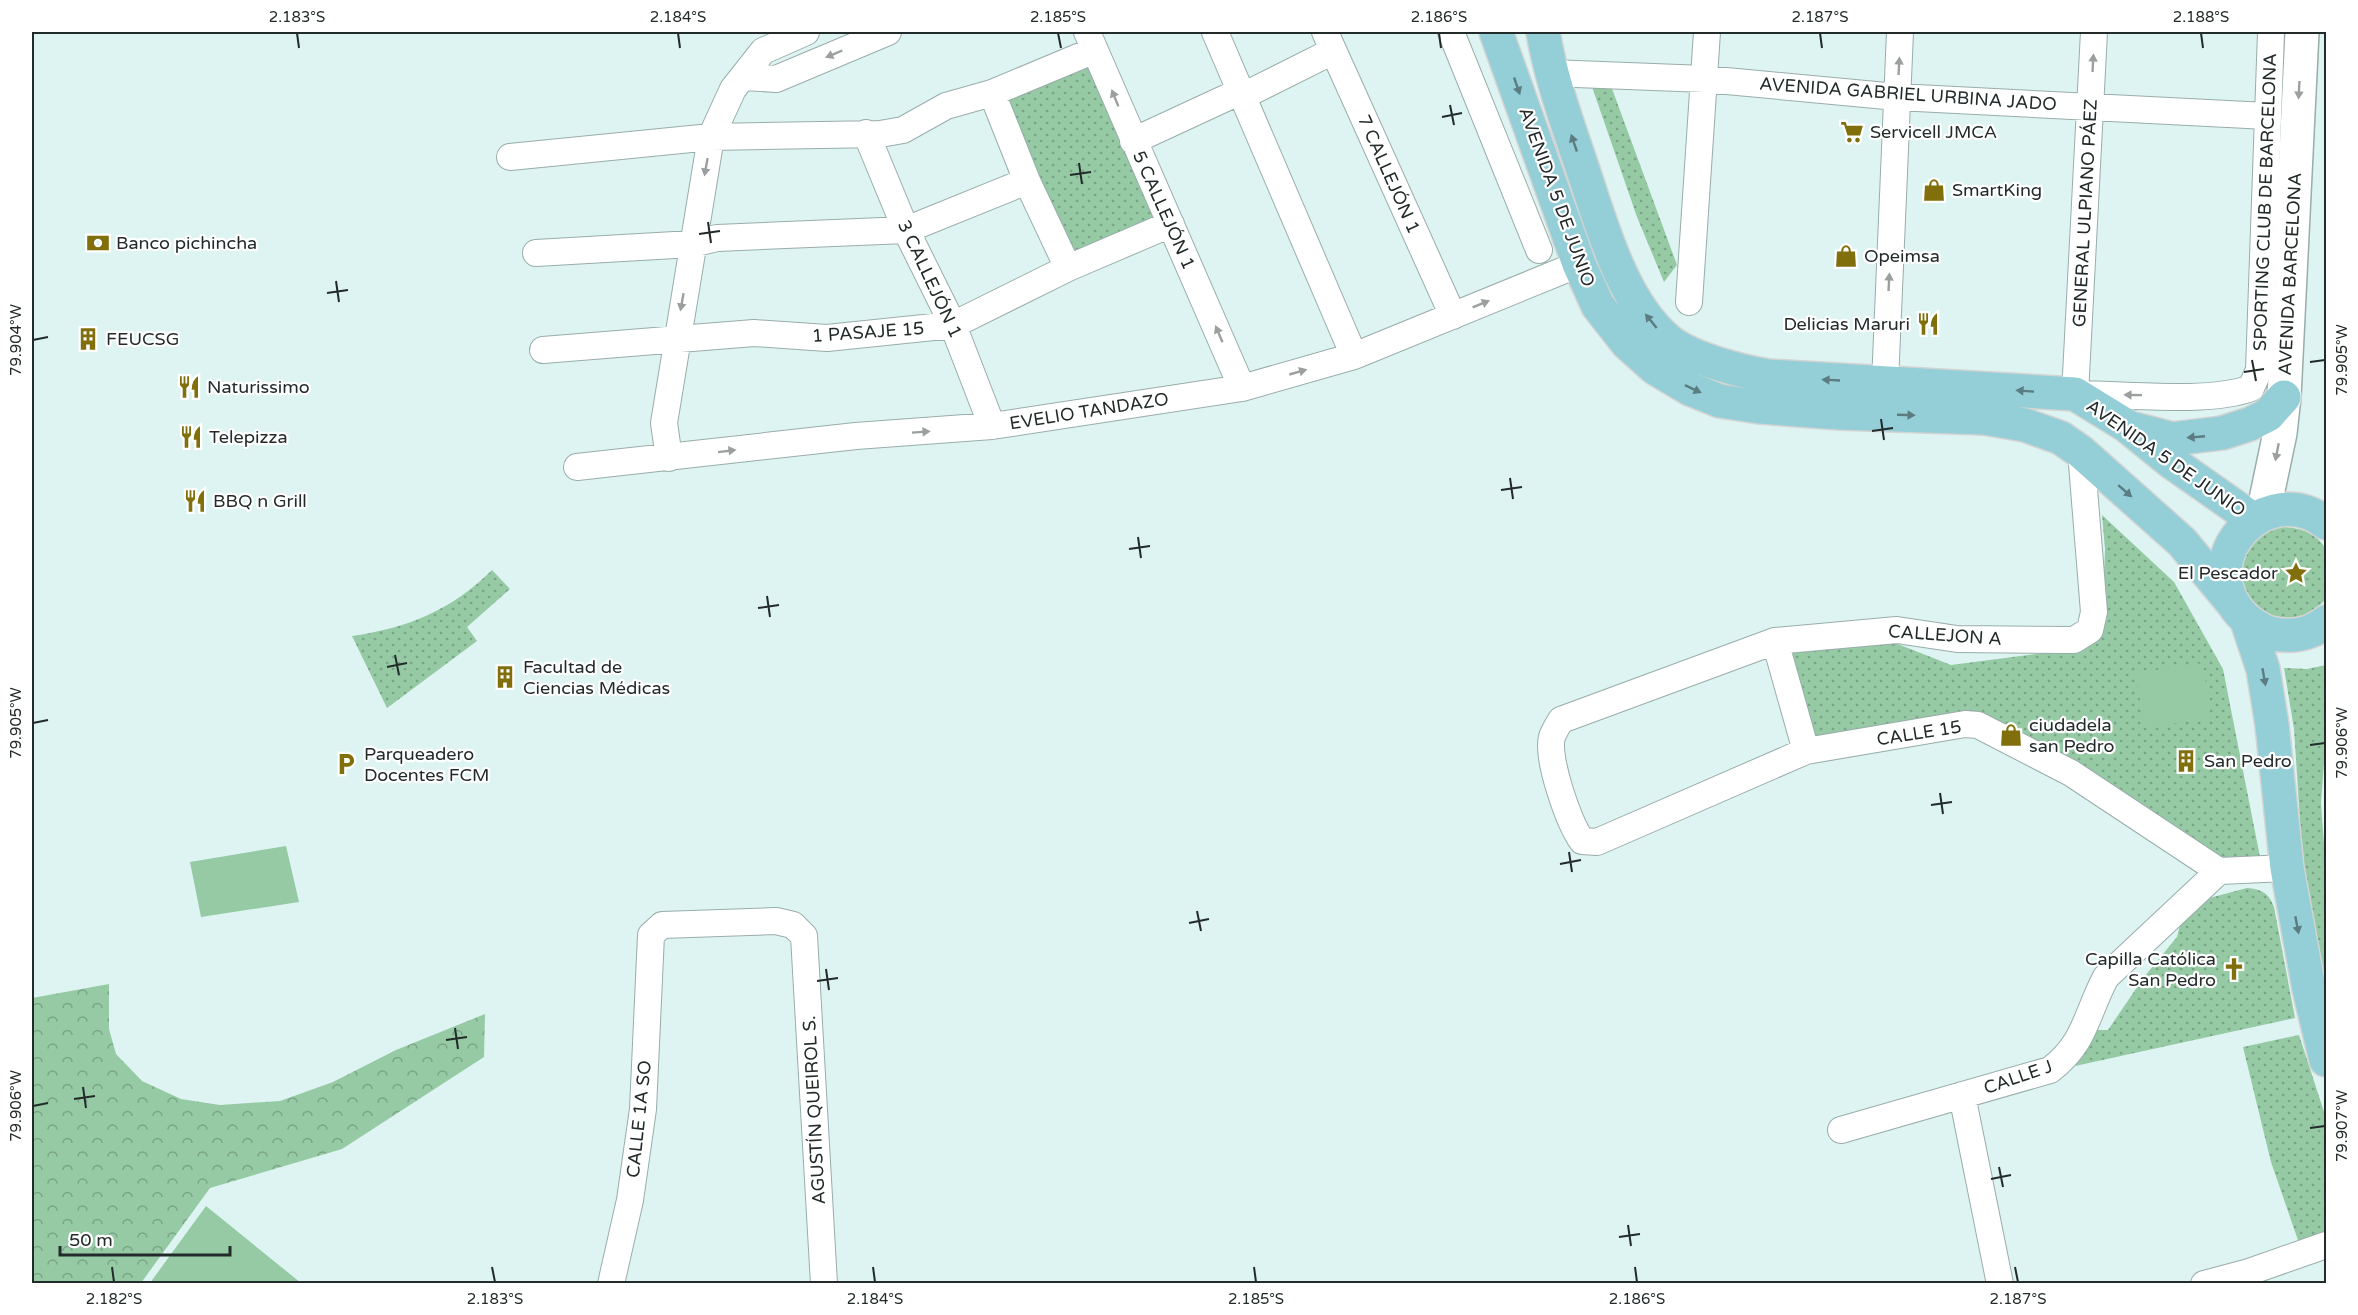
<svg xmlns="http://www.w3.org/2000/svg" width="2358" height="1315" font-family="'Varela Round',sans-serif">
	<defs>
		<pattern id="green-dots" width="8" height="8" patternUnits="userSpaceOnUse" patternTransform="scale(1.5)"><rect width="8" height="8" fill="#95caa4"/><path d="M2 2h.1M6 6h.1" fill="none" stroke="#79a486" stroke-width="1.8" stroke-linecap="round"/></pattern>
		<pattern id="forest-crowns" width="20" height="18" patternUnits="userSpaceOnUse" patternTransform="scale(1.5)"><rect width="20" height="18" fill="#95caa4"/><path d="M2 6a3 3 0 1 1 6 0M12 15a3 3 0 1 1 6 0" fill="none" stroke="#79a486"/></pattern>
	</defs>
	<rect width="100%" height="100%" fill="#def4f2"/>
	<path fill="url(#green-dots)" d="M1088 64 1155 220 1065 259 998 103Z
		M1589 78 1611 86 1677 265 1664 282 1637 217Z
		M2102 515 2174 582 2223 669 2260 857H2219L1960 712 1809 741 1789 652 1890 641 1951 665 2082 648 2102 633 2105 549Z
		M2278 527C2299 527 2315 531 2326 549V599C2267 663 2197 559 2278 527Z
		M492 570 510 589 467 627 477 641 387 708 352 636C408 628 452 610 492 570Z
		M2326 665V736L2321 803 2326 872V1039L2307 927 2294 729 2284 668 2307 669Z
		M2247 888C2261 889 2269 893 2274 907L2295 1018 2075 1066 2090 1030H2108L2144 977 2177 937 2181 921 2202 900Z
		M2299 1035 2326 1118V1241L2301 1249 2271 1162 2243 1047Z"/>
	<path fill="url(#forest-crowns)" d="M109 984V1029L116 1054 142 1081 181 1099 220 1105 280 1101 333 1082 396 1050 485 1014 484 1057 342 1149 210 1188 141 1283H32V998Z"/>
	<path fill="#95caa4" d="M2203 663 2211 718 2144 728 2136 673Z
		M286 846 299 902 201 917 190 862Z
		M206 1206 301 1283H150Z"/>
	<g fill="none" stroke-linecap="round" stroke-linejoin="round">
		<g stroke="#99adab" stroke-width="28">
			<path id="street" d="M1087 32 1242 388
				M1215 32 1354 356
				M1325 32 1453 316
				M1451 32 1539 250
				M2094 32 2075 394C2122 394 2209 404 2251 388L2259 370 2271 32
				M1550 73 1705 79 1897 97 2267 116
				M745 77 776 79 888 32
				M992 93 1027 181 1068 268
				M1243 96 1333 51
				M866 133 906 230 953 325 992 426
				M1133 141 1241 91
				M510 157 711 137 880 134 903 130 946 106 992 93 1095 50
				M536 253 692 244 717 238 906 230 1027 181
				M1689 302 1707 32
				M543 350 754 333 827 338 953 325 1068 268 1171 224
				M1885 383 1900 32
				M2081 452 2094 612 2090 630 2074 640 1957 639 1897 630 1775 641 1561 720C1558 725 1554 731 1552 737 1546 758 1569 823 1582 841L1597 842 1806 751 1965 724 1978 725 2071 773 2219 871
				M669 458 664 423 711 137 733 89 763 51 806 32
				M577 467 856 436 992 426 1242 388 1354 356 1579 264
				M1775 641 1806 751
				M1962 1095 2000 1284
				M1841 1130 2050 1070C2086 1043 2086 1014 2106 977L2219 871 2287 868
				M611 1284 630 1200 643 1109 651 935 662 925 776 921 793 925 804 936 824 1284
				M2204 1284 2249 1272 2326 1245"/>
		</g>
		<g stroke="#99adab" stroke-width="36">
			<path id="secondary" d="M2263 514 2280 433 2284 397 2302 32"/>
		</g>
		<g stroke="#d3d4d4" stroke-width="36">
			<path id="primary" d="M1496 32 1579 264 1598 306 1627 343 1655 368 1690 389 1720 401 1760 407 1840 413 1984 418 2025 425 2061 438 2081 452 2182 542 2235 606
				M1543 32C1551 79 1567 122 1582 167 1601 223 1622 303 1669 341 1692 359 1740 371 1768 376L2075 394 2127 426 2170 461 2254 520
				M2134 429 2172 439 2222 433 2250 424 2268 415 2284 397
				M2326 523C2268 477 2192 556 2240 613 2248 622 2258 629 2270 633 2290 638 2310 635 2326 622
				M2247 621 2263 669 2272 725 2287 868 2309 989 2326 1060"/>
		</g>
		<use href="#street" stroke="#fff" stroke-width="26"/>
		<use href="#secondary" stroke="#fff" stroke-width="33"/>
		<use href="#primary" stroke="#94ced7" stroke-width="33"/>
	</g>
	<defs><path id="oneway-solid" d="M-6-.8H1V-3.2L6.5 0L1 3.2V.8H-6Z" transform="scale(1.5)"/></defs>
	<g fill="#9c9f9f">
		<use href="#oneway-solid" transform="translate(834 54) rotate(157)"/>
		<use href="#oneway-solid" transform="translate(2093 63) rotate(-87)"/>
		<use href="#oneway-solid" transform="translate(1899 66) rotate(-87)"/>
		<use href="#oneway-solid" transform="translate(2299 90) rotate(93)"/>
		<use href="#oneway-solid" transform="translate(1115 98) rotate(-112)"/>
		<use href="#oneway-solid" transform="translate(706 167) rotate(100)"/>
		<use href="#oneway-solid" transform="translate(1889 282) rotate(-87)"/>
		<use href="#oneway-solid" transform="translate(682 302) rotate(100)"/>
		<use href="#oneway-solid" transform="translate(1481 304) rotate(-22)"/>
		<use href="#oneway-solid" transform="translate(1219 334) rotate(-113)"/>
		<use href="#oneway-solid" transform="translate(1298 372) rotate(-16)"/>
		<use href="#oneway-solid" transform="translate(2133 395) rotate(-179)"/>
		<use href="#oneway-solid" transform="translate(921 432) rotate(-4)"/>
		<use href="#oneway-solid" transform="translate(727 451) rotate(-7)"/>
		<use href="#oneway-solid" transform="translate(2277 452) rotate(101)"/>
	</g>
	<g fill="#5b7c80">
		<use href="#oneway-solid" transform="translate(1517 86) rotate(71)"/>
		<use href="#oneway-solid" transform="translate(1574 143) rotate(-109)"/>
		<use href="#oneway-solid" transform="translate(1651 321) rotate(-129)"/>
		<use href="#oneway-solid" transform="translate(1831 380) rotate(-177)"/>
		<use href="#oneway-solid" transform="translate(1693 389) rotate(25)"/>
		<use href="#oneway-solid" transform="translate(2025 391) rotate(-176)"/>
		<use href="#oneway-solid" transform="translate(1906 415) rotate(2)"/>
		<use href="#oneway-solid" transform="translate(2196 437) rotate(175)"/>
		<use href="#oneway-solid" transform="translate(2125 491) rotate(41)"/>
		<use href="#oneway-solid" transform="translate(2264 677) rotate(80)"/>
		<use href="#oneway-solid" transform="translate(2297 925) rotate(79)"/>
	</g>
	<path fill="none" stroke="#222a2a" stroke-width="2" d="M297 33 299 48M678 33 680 48M1058 33 1061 48M1439 33 1441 48M1820 33 1822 48M2201 33 2203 48M1450 105 1454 125M1442 117 1462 113M1079 163 1082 184M1070 175 1091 172M708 222 711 243M699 234 720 231M336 281 339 302M327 293 348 290M33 340 48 337M2252 360 2256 381M2310 362 2325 360M2244 372 2264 369M1881 419 1884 440M1872 431 1893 428M1510 478 1513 499M1501 490 1522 487M1138 537 1141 558M1129 549 1150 546M767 596 770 617M758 608 779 605M395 655 399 675M387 667 407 663M33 723 48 720M2310 745 2325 743M1940 793 1943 814M1931 805 1952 802M1569 852 1572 872M1560 864 1581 860M1197 911 1201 931M1189 923 1209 919M826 969 829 990M817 981 838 978M455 1028 458 1049M446 1040 467 1037M83 1087 86 1108M74 1099 95 1096M33 1106 48 1103M2310 1128 2325 1126M1999 1167 2003 1187M1991 1179 2011 1175M1628 1225 1631 1246M1619 1237 1640 1234M112 1267 114 1282M492 1267 495 1282M873 1267 875 1282M1254 1267 1256 1282M1635 1267 1637 1282M2015 1267 2018 1282"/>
	<defs>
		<g id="supermarket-bare" transform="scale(1.8)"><path d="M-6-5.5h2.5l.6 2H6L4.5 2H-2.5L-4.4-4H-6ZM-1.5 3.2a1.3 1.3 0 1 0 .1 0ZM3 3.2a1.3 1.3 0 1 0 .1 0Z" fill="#816f0c" stroke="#fff" stroke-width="2.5" paint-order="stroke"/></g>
		<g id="shop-bare" transform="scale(1.8)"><path d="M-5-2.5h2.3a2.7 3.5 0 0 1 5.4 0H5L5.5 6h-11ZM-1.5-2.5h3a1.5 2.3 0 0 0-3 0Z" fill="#816f0c" stroke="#fff" stroke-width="2.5" paint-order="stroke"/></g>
		<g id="bank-bare" transform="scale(1.8)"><path d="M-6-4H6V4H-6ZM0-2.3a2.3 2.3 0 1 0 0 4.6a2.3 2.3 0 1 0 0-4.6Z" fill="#816f0c" stroke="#fff" stroke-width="2.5" paint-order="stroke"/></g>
		<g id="restaurant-bare" transform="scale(1.8)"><path d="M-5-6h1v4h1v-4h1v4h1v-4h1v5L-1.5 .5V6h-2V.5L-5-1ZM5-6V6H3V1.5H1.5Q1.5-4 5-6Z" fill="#816f0c" stroke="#fff" stroke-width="2.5" paint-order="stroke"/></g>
		<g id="building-bare" transform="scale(1.8)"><path d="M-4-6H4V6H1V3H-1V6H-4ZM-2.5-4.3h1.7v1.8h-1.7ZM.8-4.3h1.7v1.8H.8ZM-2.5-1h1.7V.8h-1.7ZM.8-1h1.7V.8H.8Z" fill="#816f0c" stroke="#fff" stroke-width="2.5" paint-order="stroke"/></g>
		<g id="sight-bare" transform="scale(1.8)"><path d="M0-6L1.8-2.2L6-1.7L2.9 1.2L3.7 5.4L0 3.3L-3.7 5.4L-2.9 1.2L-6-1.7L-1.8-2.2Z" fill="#816f0c" stroke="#fff" stroke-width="2.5" paint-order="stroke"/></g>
		<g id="parking-bare" transform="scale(1.8)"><path d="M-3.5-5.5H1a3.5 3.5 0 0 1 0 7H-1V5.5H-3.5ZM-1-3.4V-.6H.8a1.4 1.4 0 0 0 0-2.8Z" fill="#816f0c" stroke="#fff" stroke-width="2.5" paint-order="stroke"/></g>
		<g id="church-bare" transform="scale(1.8)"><path d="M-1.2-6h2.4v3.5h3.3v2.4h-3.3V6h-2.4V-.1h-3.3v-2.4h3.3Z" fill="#816f0c" stroke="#fff" stroke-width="2.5" paint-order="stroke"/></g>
	</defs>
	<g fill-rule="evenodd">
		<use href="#supermarket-bare" x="1852" y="132"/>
		<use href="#shop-bare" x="1934" y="190"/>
		<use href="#bank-bare" x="98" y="243"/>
		<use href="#shop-bare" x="1846" y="256"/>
		<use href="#restaurant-bare" x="1928" y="324"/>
		<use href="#building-bare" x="88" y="339"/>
		<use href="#restaurant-bare" x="189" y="387"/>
		<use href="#restaurant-bare" x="191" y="437"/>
		<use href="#restaurant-bare" x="195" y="501"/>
		<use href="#sight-bare" x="2296" y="573"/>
		<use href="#building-bare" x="505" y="677"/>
		<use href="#shop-bare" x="2011" y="735"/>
		<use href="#building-bare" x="2186" y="761"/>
		<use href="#parking-bare" x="346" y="764"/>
		<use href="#church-bare" x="2234" y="969"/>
	</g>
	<g text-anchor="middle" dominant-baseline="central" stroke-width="4.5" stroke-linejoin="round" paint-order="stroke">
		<g font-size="18" fill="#222a2a" stroke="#fff">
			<text transform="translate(1908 94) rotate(4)">AVENIDA GABRIEL URBINA JADO</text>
			<text transform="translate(1389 174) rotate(66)">7 CALLEJÓN 1</text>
			<text transform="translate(1557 197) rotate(70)">AVENIDA 5 DE JUNIO</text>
			<text transform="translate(2265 202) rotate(-88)">SPORTING CLUB DE BARCELONA</text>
			<text transform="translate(1164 210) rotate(66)">5 CALLEJÓN 1</text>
			<text transform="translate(2085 213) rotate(-87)">GENERAL ULPIANO PÁEZ</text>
			<text transform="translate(2290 274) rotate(-87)">AVENIDA BARCELONA</text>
			<text transform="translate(930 279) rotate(65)">3 CALLEJÓN 1</text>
			<text transform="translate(868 332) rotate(-4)">1 PASAJE 15</text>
			<text transform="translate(1089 411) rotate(-9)">EVELIO TANDAZO</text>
			<text transform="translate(2166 458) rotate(35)">AVENIDA 5 DE JUNIO</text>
			<text transform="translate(1945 635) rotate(4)">CALLEJON A</text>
			<text transform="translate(1919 733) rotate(-9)">CALLE 15</text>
			<text transform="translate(2018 1077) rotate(-19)">CALLE J</text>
			<text transform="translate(814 1110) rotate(-93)">AGUSTÍN QUEIROL S.</text>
			<text transform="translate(639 1119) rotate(-84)">CALLE 1A SO</text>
		</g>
		<g font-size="18" fill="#222a2a" stroke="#fff" text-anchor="start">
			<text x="1870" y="132">Servicell JMCA</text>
			<text x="1952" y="190">SmartKing</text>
			<text x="116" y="243">Banco pichincha</text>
			<text x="1864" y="256">Opeimsa</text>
			<text x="1910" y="324" text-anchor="end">Delicias Maruri</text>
			<text x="106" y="339">FEUCSG</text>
			<text x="207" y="387">Naturissimo</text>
			<text x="209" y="437">Telepizza</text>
			<text x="213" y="501">BBQ n Grill</text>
			<text x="2278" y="573" text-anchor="end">El Pescador</text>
			<text x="523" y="667">Facultad de<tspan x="523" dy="21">Ciencias Médicas</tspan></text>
			<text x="2029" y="725">ciudadela<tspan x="2029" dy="21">san Pedro</tspan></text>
			<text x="364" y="754">Parqueadero<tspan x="364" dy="21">Docentes FCM</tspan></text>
			<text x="2204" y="761">San Pedro</text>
			<text x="2216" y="959" text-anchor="end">Capilla Católica<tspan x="2216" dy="21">San Pedro</tspan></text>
		</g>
	</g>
	<rect width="2358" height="1315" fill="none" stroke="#ffffff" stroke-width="66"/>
	<path d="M60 1246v9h170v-9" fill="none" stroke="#222a2a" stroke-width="3"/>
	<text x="69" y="1246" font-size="18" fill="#222a2a" stroke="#ffffff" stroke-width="4.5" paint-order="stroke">50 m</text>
	<rect x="33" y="33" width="2292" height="1249" fill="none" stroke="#222a2a" stroke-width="2"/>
	<g font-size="15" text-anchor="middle" fill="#222a2a">
		<text x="297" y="22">2.183°S</text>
		<text x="678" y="22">2.184°S</text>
		<text x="1058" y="22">2.185°S</text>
		<text x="1439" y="22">2.186°S</text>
		<text x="1820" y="22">2.187°S</text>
		<text x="2201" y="22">2.188°S</text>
		<text transform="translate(16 340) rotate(-90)" y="5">79.904°W</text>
		<text transform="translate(2342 360) rotate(-90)" y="5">79.905°W</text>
		<text transform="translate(16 723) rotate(-90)" y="5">79.905°W</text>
		<text transform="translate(2342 743) rotate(-90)" y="5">79.906°W</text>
		<text transform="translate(16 1106) rotate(-90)" y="5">79.906°W</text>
		<text transform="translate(2342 1126) rotate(-90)" y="5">79.907°W</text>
		<text x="114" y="1304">2.182°S</text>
		<text x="495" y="1304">2.183°S</text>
		<text x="875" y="1304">2.184°S</text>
		<text x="1256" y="1304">2.185°S</text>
		<text x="1637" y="1304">2.186°S</text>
		<text x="2018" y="1304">2.187°S</text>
	</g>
</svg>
